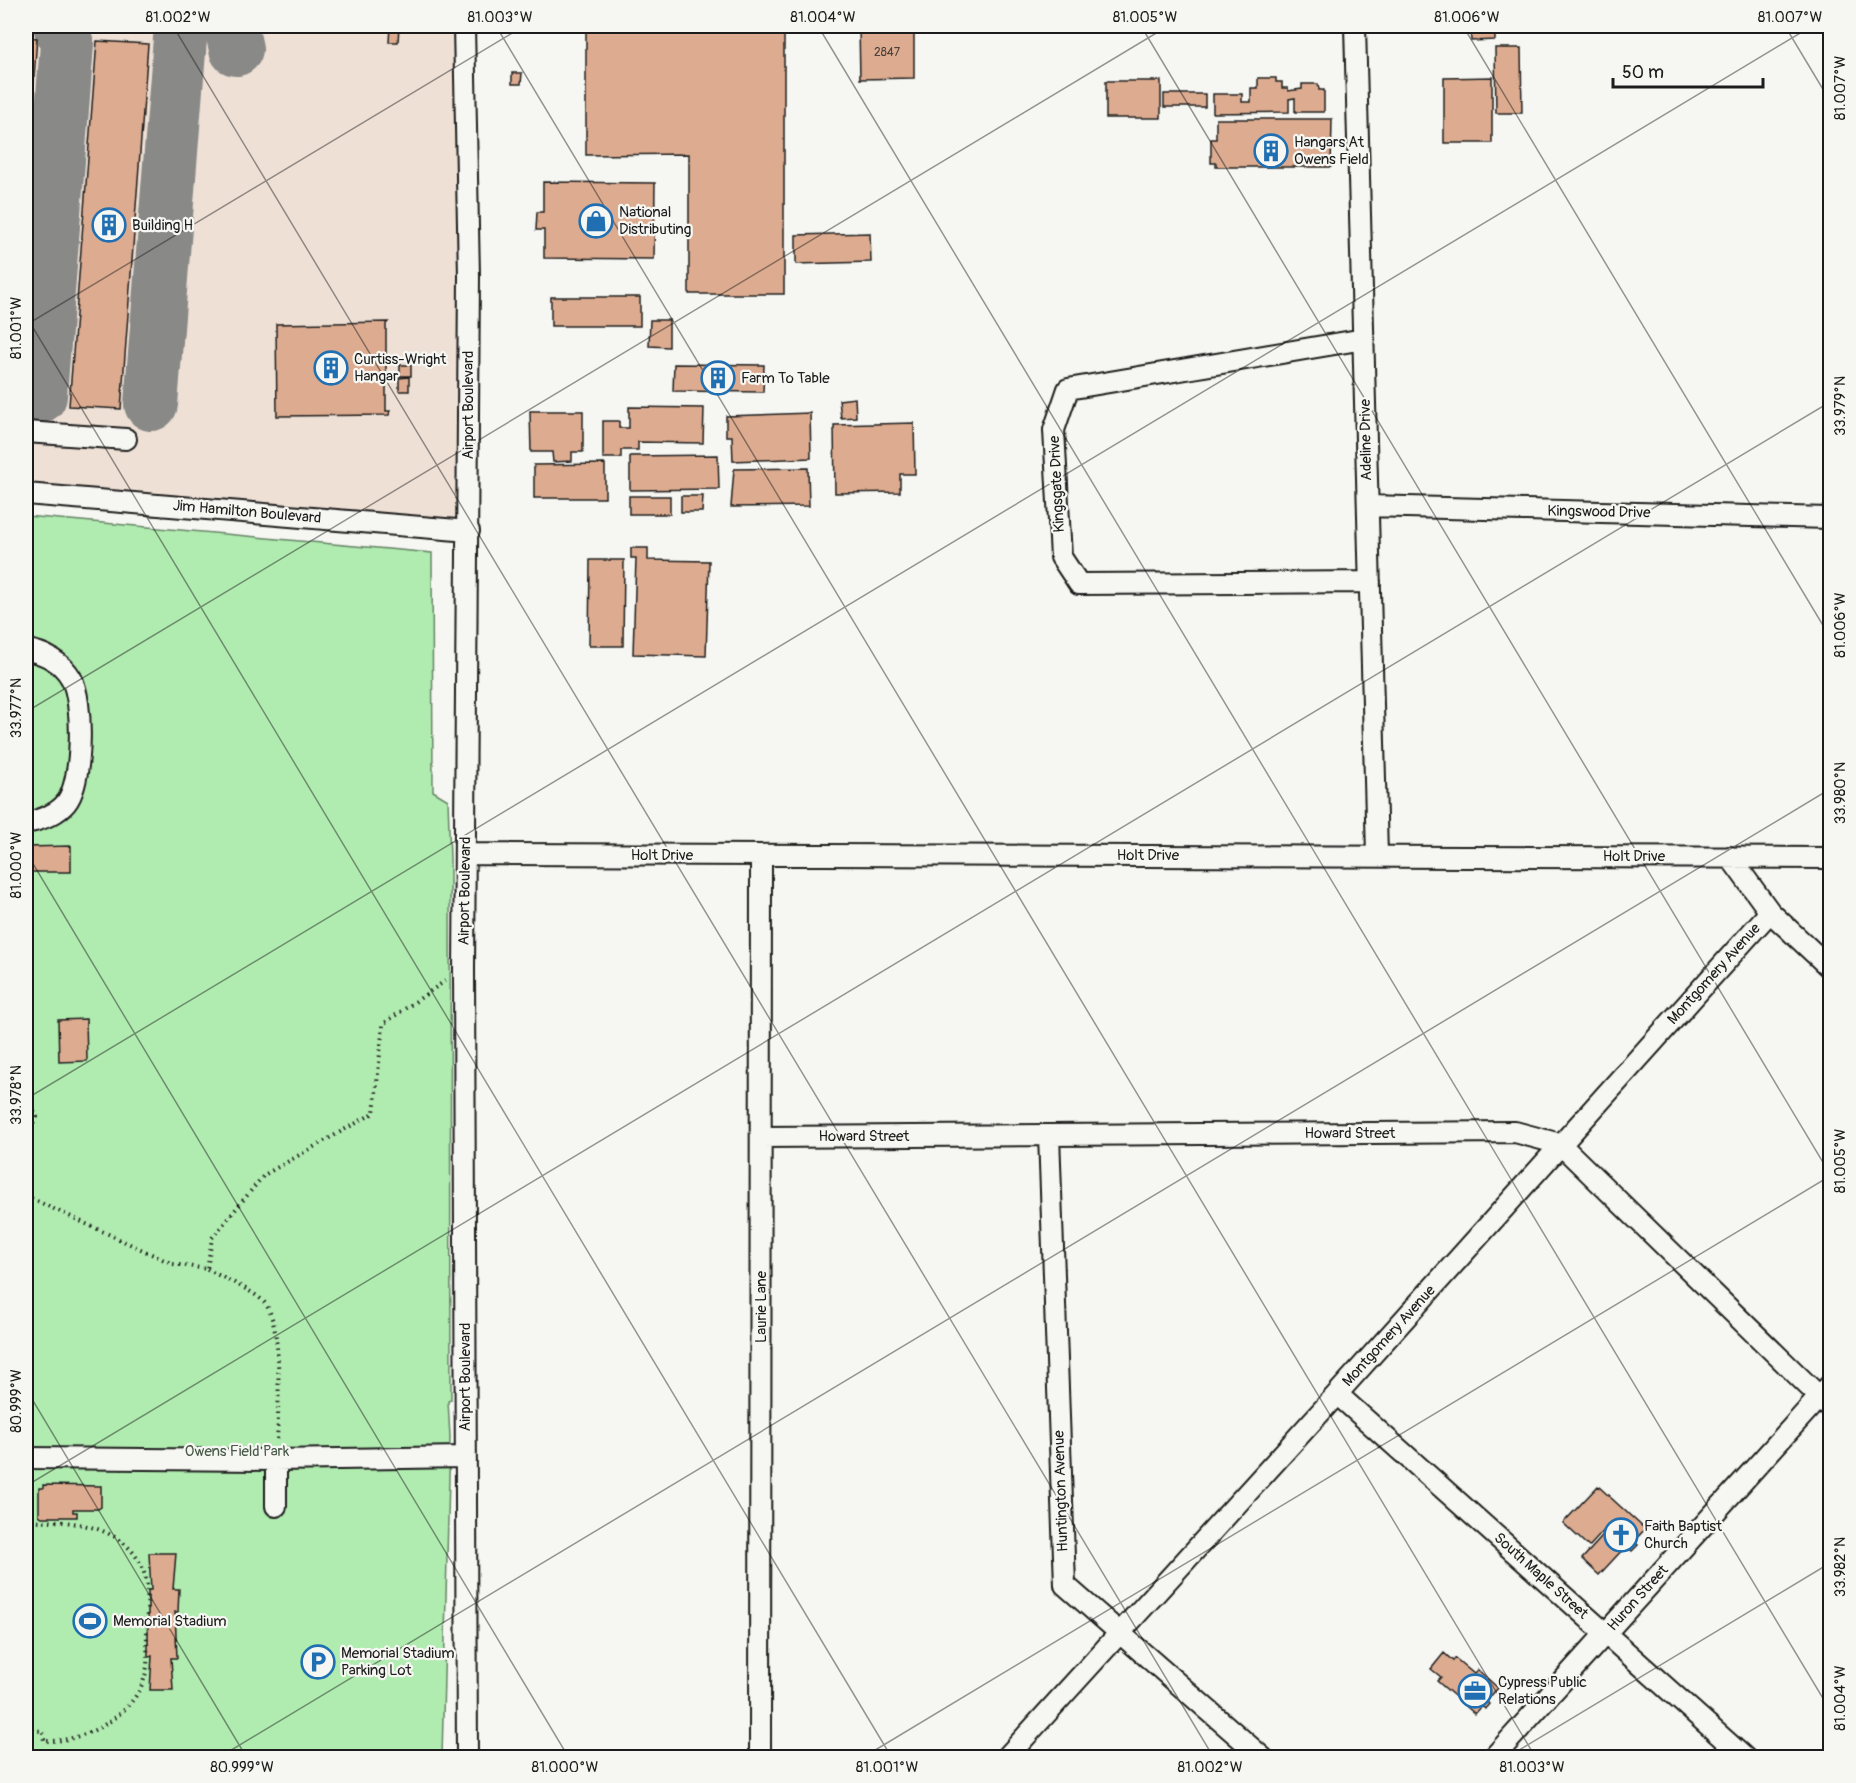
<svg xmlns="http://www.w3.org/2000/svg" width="1856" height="1783" font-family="Pangolin,sans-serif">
	<rect width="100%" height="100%" fill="#f6f6f2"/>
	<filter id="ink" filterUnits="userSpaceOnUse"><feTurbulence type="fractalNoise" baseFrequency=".0167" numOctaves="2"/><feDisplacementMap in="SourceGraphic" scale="12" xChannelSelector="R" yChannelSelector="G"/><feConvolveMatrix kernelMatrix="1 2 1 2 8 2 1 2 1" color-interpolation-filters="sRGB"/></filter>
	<g filter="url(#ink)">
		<path fill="#eee0d5" d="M26 26H464L469 531 26 494Z"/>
		<path fill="#b0ebb0" stroke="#668466" stroke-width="1.5" d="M26 516 432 553 433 791 448 800 450 859 451 1400 448 1401 450 1437 442 1757H26Z"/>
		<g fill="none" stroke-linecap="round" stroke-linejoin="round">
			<path stroke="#898987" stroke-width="54" d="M231 26 236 49
				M40 396 67 44 60 26
				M151 404 181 26"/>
		</g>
		<path fill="#ddac90" stroke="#1c1c1c" stroke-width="1.5" d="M390 26H399L398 42H389Z
			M586 26H784V294H689V154L586 155Z
			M859 26H914V78L860 79Z
			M1470 26H1495V40L1471 41Z
			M26 37 37 38 26 183Z
			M97 41 148 44 121 409 69 406Z
			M1495 48H1521L1522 113H1496Z
			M512 73H522L521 84H512Z
			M1492 77V143H1444V78Z
			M1258 78H1276V82H1282V88H1288V91L1302 89V84H1318L1319 90H1324V112H1295V98L1289 99V112L1213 113V94H1242V102H1251V88H1258Z
			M1106 81H1161V118H1106Z
			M1164 94H1205V107H1164Z
			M1216 119H1332L1331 167H1216V163H1211V139H1216Z
			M543 182 655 183 654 259 544 258V230H536L537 212H543Z
			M870 233 871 262 796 264V235Z
			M551 297H640V326H551Z
			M650 320H669V347L649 346Z
			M388 322 386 324V411H390L389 415 277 416 276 324Z
			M674 364 764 365 763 392 673 391Z
			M400 365H411V376H400Z
			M409 377V391H399V378Z
			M855 398 856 417 841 418 839 400Z
			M629 407 704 408 703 443 638 442V450H621V458H603V421H619V428H629Z
			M530 411H583V452H572V461L553 462 552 452H531Z
			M810 413 811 458 733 461 732 436H726V416Z
			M914 423 915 474H900V492L835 493 834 425Z
			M718 455 719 489 630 490V456Z
			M605 464V498H534V465Z
			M808 468 809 506 731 507 734 469Z
			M629 496H670V514H629Z
			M681 496H703L702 512H681Z
			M631 548H648V560L709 561 706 656 633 654 636 558H631Z
			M590 560H624L623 646H589Z
			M71 846V872H26V847Z
			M86 1019 87 1061 59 1062 58 1020Z
			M43 1485 101 1486V1507L98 1509H73V1512H77V1517H42L39 1515V1488H43Z
			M1598 1486 1645 1529 1634 1541 1638 1545 1632 1551 1626 1546 1599 1575 1582 1559 1610 1528 1608 1526 1589 1547 1563 1523Z
			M149 1553H176L173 1589H179L178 1612H175L177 1658H171L173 1690H150L152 1656 148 1657V1590H151Z
			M1444 1653 1453 1661 1455 1658 1474 1674 1478 1670 1498 1688 1486 1701 1489 1704 1485 1709 1482 1706 1475 1714 1437 1681 1441 1677 1431 1669Z"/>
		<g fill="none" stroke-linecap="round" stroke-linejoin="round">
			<g stroke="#1c1c1c" stroke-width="24">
				<path id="minor" d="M464 26 469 276 464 970 467 1758
					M1355 26 1377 855
					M1364 339 1068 389 1054 430 1061 557 1079 584 1370 582
					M26 432 126 439
					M26 494 469 531
					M1368 506 1830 518
					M26 650C43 652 62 662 71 678 84 701 83 782 66 803 56 815 41 820 26 823
					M466 854C921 857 1376 853 1830 858
					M1730 857 1770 912 1830 968
					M1049 1135 1065 1585 1263 1758
					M761 1137 1515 1132 1560 1144 1830 1407
					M1337 1394 1745 1758
					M26 1458 276 1460 465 1457
					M276 1460V1506
					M760 1758 761 856
					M1006 1758 1337 1394 1770 912
					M1493 1758 1830 1385"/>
			</g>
			<path stroke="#1c1c1c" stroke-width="4" stroke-dasharray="1.5 4.5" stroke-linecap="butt" d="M26 1095 37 1117 26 1134
				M26 1196 173 1264 207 1269 212 1238 264 1175 374 1113 383 1024 445 981
				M207 1269C222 1278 251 1289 263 1301 284 1321 278 1413 277 1442
				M26 1521C72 1519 138 1526 147 1585 148 1598 147 1613 147 1626 146 1640 149 1658 146 1672 137 1715 84 1743 44 1741L43 1731 26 1730"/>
			<use href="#minor" stroke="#f6f6f2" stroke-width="20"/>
		</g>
	</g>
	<path fill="none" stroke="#1c1c1c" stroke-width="1.5" stroke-opacity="0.45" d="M173 26 1214 1758M496 26 1536 1758M818 26 1830 1710M1141 26 1830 1174M1463 26 1830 637M1785 26 1830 101M26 316 892 1758M26 325 524 26M26 712 1168 26M26 852 569 1758M26 1099 1812 26M26 1389 247 1758M26 1486 1830 402M218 1758 1830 789M862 1758 1830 1176M1506 1758 1830 1563"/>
	<defs>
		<g id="building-ring" transform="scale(1.725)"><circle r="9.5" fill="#f6f6f2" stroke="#1f6fb2" stroke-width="1.5"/><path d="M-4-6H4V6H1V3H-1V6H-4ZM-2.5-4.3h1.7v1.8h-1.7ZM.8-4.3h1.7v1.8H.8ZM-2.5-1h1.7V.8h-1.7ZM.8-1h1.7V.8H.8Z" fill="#1f6fb2"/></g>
		<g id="shop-ring" transform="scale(1.725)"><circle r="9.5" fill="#f6f6f2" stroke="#1f6fb2" stroke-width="1.5"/><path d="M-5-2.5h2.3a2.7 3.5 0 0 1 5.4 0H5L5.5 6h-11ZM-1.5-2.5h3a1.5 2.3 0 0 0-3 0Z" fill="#1f6fb2"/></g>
		<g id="church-ring" transform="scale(1.725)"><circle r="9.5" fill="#f6f6f2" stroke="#1f6fb2" stroke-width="1.5"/><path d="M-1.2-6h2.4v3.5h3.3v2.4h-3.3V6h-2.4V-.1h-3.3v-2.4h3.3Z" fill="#1f6fb2"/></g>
		<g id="stadium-ring" transform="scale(1.725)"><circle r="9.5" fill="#f6f6f2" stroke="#1f6fb2" stroke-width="1.5"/><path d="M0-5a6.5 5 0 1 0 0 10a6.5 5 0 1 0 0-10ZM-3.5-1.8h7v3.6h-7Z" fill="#1f6fb2"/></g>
		<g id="parking-ring" transform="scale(1.725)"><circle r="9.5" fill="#f6f6f2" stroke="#1f6fb2" stroke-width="1.5"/><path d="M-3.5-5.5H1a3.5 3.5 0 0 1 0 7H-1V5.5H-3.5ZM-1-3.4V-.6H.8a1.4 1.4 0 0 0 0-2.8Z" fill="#1f6fb2"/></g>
		<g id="office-ring" transform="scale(1.725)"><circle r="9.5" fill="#f6f6f2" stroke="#1f6fb2" stroke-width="1.5"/><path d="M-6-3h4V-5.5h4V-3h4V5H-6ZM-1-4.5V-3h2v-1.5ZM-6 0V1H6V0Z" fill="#1f6fb2"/></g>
	</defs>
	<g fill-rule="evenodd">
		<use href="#building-ring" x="1271" y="151"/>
		<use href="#shop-ring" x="596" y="221"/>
		<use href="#building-ring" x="109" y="225"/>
		<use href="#building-ring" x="331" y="368"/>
		<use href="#building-ring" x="718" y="378"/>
		<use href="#church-ring" x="1621" y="1535"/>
		<use href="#stadium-ring" x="90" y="1621"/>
		<use href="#parking-ring" x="318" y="1662"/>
		<use href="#office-ring" x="1475" y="1691"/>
	</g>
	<g text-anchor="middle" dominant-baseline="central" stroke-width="4.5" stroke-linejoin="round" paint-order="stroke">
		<g font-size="12" fill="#4c4039">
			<text x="887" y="52">2847</text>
		</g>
		<g font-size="15" fill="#1c1c1c" stroke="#f6f6f2" text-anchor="start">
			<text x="1294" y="142">Hangars At<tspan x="1294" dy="17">Owens Field</tspan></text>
			<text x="619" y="212">National<tspan x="619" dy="17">Distributing</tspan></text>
			<text x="132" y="225">Building H</text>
			<text x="354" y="359">Curtiss-Wright<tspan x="354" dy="17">Hangar</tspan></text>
			<text x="741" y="378">Farm To Table</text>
			<text x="1644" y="1526">Faith Baptist<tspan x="1644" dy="17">Church</tspan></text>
			<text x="113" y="1621">Memorial Stadium</text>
			<text x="341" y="1653">Memorial Stadium<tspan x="341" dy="17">Parking Lot</tspan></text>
			<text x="1498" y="1682">Cypress Public<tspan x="1498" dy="17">Relations</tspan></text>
		</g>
		<g font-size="15" fill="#1c1c1c" stroke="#f6f6f2">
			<text transform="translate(468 405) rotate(-90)">Airport Boulevard</text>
			<text transform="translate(1366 440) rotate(-91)">Adeline Drive</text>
			<text transform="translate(1057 484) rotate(-93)">Kingsgate Drive</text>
			<text transform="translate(247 512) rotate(5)">Jim Hamilton Boulevard</text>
			<text transform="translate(1599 512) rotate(1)">Kingswood Drive</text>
			<text x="662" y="855">Holt Drive</text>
			<text x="1148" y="855">Holt Drive</text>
			<text x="1634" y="856">Holt Drive</text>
			<text transform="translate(465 891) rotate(-89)">Airport Boulevard</text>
			<text transform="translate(1714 974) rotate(-48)">Montgomery Avenue</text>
			<text x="1350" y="1133">Howard Street</text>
			<text x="864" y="1136">Howard Street</text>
			<text transform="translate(761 1307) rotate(-90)">Laurie Lane</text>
			<text transform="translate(1389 1336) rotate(-48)">Montgomery Avenue</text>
			<text transform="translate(465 1377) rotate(-90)">Airport Boulevard</text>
			<text transform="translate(1061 1491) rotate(-92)">Huntington Avenue</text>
			<text transform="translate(1541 1576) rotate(42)">South Maple Street</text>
			<text transform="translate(1638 1598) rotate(-48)">Huron Street</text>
		</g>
		<g font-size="15" fill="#485a48" stroke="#f6f6f2">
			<text x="237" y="1451">Owens Field Park</text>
		</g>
	</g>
	<rect width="1856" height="1783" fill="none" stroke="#f6f6f2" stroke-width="66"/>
	<path d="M1613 78v9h150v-9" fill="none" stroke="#1c1c1c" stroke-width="3"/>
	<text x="1622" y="78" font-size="18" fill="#1c1c1c" stroke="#f6f6f2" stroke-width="4.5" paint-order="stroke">50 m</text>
	<rect x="33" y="33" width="1790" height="1717" fill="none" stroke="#1c1c1c" stroke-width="2"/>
	<g font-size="15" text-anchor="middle" fill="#1c1c1c">
		<text x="178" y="22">81.002°W</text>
		<text x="500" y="22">81.003°W</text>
		<text x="823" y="22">81.004°W</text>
		<text x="1145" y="22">81.005°W</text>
		<text x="1467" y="22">81.006°W</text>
		<text x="1790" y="22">81.007°W</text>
		<text transform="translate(1840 88) rotate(-90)" y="5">81.007°W</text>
		<text transform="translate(16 328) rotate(-90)" y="5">81.001°W</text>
		<text transform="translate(1840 406) rotate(-90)" y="5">33.979°N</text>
		<text transform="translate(1840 625) rotate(-90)" y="5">81.006°W</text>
		<text transform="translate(16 708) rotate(-90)" y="5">33.977°N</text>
		<text transform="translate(1840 793) rotate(-90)" y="5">33.980°N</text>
		<text transform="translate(16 865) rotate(-90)" y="5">81.000°W</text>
		<text transform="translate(16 1095) rotate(-90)" y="5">33.978°N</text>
		<text transform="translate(1840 1161) rotate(-90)" y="5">81.005°W</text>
		<text transform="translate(16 1401) rotate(-90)" y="5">80.999°W</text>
		<text transform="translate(1840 1567) rotate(-90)" y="5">33.982°N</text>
		<text transform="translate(1840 1698) rotate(-90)" y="5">81.004°W</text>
		<text x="242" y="1772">80.999°W</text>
		<text x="565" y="1772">81.000°W</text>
		<text x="887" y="1772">81.001°W</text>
		<text x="1210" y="1772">81.002°W</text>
		<text x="1532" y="1772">81.003°W</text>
	</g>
</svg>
